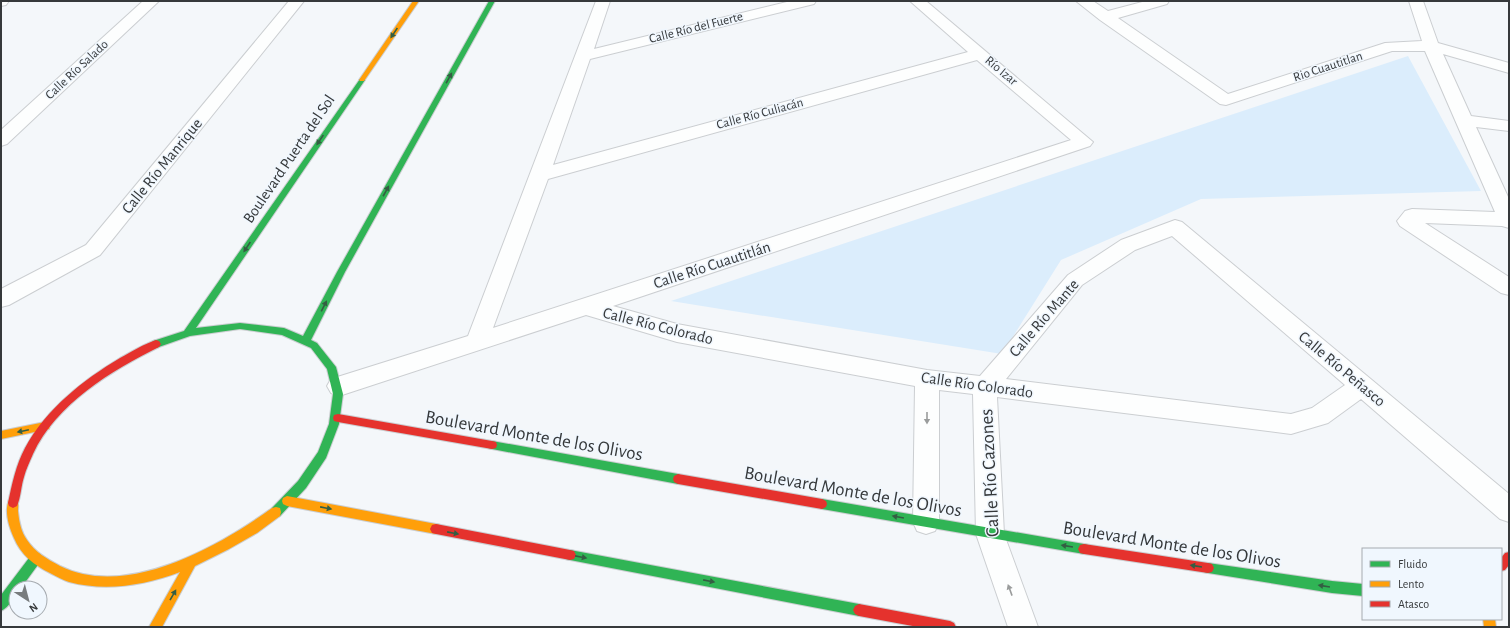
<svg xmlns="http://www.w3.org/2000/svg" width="1510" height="628" font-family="'Alegreya Sans',sans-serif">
	<rect width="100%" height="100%" fill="#f4f7fa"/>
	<path fill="#dbedfc" d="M1408 56 1481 191 1201 199 1061 260 1002 354 671 301Z"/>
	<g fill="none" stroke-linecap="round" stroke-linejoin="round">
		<g stroke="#cbced1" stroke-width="2">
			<path id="street" d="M1 1H9L6 5 1 6Z
				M143 1H159L7 144 1 146V130Z
				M289 1H304L100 255 9 305 1 307V289L86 245Z
				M596 1H610L594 49 791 1H816L814 4 590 59 553 165 968 52 910 1H926L1093 142 1090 146 613 306 677 324 927 370 980 376 1068 275 1121 240 1175 220 1182 222 1509 494V522L1500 519 1361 399 1328 423 1291 434 997 397 1004 534 1038 627H1008L976 534 973 394 939 390V522L935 531 926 534 917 531 913 522 915 386 677 342 586 315 339 396 331 393 327 386 331 379 468 336ZM977 60 1071 140 493 328 548 179ZM1172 236 1345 385 1312 408 1291 414 1006 379 1082 285 1135 250Z
				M1076 1H1093L1108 11 1146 1H1169L1167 4 1118 18 1228 94 1385 43 1422 41 1409 1H1423L1438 43 1509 63V73L1443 54 1471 116 1509 121V131L1476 127 1509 199V228L1502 226 1425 223 1509 277V295L1501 293 1400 226 1397 221 1405 211 1412 209 1495 212 1425 51H1392L1226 105 1220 104 1100 20Z"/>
		</g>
		<g stroke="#cbced1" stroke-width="2">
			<path id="fast" d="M489 1H495L345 272 311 340 317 343 336 367 343 394 339 424 326 458 306 488 280 516 276 517 272 516 271 512 272 508 298 481 318 452 329 424 333 394 327 369 311 348 282 335 240 329 190 336 156 348 153 347 151 344 153 341 184 331 360 79 362 78 365 80 196 328 240 323 284 328 303 336 337 272Z
				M492 441 678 474 682 476 683 479 682 482 678 484 492 449 488 448 487 445 488 442Z
				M822 499 1084 544 1088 545 1090 549 1088 553 1084 554 822 509 818 507 817 504 818 501Z
				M570 550 859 604 863 606 865 610 863 614 859 616 570 560 566 559 564 555 566 551Z
				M36 553 40 554 42 558 40 562 21 588H16C16 597 9 607 1 611V595L32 554Z
				M1208 563 1332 581 1363 584V596L1332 593 1208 573 1204 572 1202 568 1204 564Z"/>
		</g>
		<g stroke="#cbced1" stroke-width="2">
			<path id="slow" d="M413 1H419L364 81H360L359 80Z
				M45 422 49 423 50 426 49 429 1 439V431Z
				M287 496 436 524 440 525 442 529 440 533 436 534 287 506 283 504 282 501 283 498Z
				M13 498 17 500C19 504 18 507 18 511 19 521 21 532 27 540 35 552 47 559 60 566 126 599 218 547 272 508L276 507 280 508 281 512 280 516 257 533 229 549 195 566 162 627H149L180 572C145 585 107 592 69 582 63 580 56 576 50 573 34 565 21 555 14 538 9 527 4 511 9 500Z
				M1483 619H1495L1496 627H1484Z"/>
		</g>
		<g stroke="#cbced1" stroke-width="2">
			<path id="jam" d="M156 340 159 341 161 344 159 347C112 370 56 404 33 454 30 461 26 469 24 477 21 486 21 497 17 506L13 508 9 506 8 503C12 484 16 465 25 448 46 409 83 380 120 358 131 352 144 344 156 340Z
				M338 414 492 441 496 442 497 445 496 448 492 449 338 422 334 421 333 418 334 415Z
				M678 474 822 499 826 501 827 504 826 507 822 509 678 484 674 482 673 479 674 476Z
				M436 524 570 550 574 551 576 555 574 559 570 560 436 534 432 533 430 529 432 525Z
				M1084 544 1208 563 1212 564 1214 568 1212 572 1208 573 1084 554 1080 553 1078 549 1080 545Z
				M1509 552V565L1505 570 1501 571V558L1505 553Z
				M859 604 950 621 954 623 956 627H918L859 616 855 614 853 610 855 606Z"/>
		</g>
		<use href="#street" fill="#fdfefe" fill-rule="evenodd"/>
		<use href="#fast" fill="#30b455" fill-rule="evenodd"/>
		<use href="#slow" fill="#ff9f0a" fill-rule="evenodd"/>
		<use href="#jam" fill="#e5322d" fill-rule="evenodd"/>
	</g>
	<defs><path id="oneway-solid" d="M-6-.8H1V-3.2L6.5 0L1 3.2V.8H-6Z"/></defs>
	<g fill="#345e43">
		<use href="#oneway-solid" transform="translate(394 33) rotate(124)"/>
		<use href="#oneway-solid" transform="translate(449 78) rotate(-61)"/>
		<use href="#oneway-solid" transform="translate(320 140) rotate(124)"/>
		<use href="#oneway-solid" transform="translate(386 191) rotate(-61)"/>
		<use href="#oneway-solid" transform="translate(247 247) rotate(124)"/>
		<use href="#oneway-solid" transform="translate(324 306) rotate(-63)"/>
		<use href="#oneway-solid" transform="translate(23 431) rotate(168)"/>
		<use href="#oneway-solid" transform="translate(326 508) rotate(11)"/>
		<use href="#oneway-solid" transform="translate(898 517) rotate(-170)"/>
		<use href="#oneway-solid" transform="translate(453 533) rotate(11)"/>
		<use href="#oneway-solid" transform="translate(1067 546) rotate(-171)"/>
		<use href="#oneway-solid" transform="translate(581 557) rotate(11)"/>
		<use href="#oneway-solid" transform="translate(1196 566) rotate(-171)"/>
		<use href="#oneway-solid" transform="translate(709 581) rotate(11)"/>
		<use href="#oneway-solid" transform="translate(1324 586) rotate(-171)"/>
		<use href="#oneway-solid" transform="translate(173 595) rotate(-60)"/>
	</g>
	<g fill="#9a9c9c">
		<use href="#oneway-solid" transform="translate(927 418) rotate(90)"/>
		<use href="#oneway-solid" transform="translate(1010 590) rotate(-110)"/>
	</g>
	<g text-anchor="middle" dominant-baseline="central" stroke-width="3" stroke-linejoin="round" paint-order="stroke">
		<g font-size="13" fill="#36393b" stroke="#f0f7fe">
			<text transform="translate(696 28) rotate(-14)">Calle Río del Fuerte</text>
			<text transform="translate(1328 67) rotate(-18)">Rio Cuautitlan</text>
			<text transform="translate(77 70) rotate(-43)">Calle Río Salado</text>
			<text transform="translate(1001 71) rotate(40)">Río Izar</text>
			<text transform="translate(760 114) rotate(-15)">Calle Río Culiacán</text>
		</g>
		<g font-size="16" fill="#36393b" stroke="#f0f7fe">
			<text transform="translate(289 159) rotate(-56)">Boulevard Puerta del Sol</text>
			<text transform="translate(162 166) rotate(-51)">Calle Río Manrique</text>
			<text transform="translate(712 265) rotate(-18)">Calle Río Cuautitlán</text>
			<text transform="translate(1044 318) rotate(-49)">Calle Río Mante</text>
			<text transform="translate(658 326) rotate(14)">Calle Río Colorado</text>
			<text transform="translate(1342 369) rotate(40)">Calle Río Peñasco</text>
			<text transform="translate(977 385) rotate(8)">Calle Río Colorado</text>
		</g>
		<g font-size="19" fill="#36393b" stroke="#f0f7fe">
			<text transform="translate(534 436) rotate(10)">Boulevard Monte de los Olivos</text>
			<text transform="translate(990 473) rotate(-93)">Calle Río Cazones</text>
			<text transform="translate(853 492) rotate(10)">Boulevard Monte de los Olivos</text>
			<text transform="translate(1172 545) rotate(9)">Boulevard Monte de los Olivos</text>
		</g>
	</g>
	<rect width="1510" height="628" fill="none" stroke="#36393b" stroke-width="4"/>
	<rect x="1362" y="548" width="140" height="72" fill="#f0f7fe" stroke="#a6abb0"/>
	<rect x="1370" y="561" width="20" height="6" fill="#30b455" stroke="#a6abb0"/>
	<text x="1398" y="568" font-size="12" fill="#36393b">Fluido</text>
	<rect x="1370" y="581" width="20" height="6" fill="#ff9f0a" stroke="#a6abb0"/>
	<text x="1398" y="588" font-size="12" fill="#36393b">Lento</text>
	<rect x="1370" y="601" width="20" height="6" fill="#e5322d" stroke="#a6abb0"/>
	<text x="1398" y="608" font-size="12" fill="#36393b">Atasco</text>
	<g transform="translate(28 600) rotate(144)"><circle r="19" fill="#f0f7fe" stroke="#a6abb0"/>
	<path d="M0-3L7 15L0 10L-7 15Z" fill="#787c7e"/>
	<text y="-6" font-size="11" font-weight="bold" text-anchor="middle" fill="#36393b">N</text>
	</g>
</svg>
